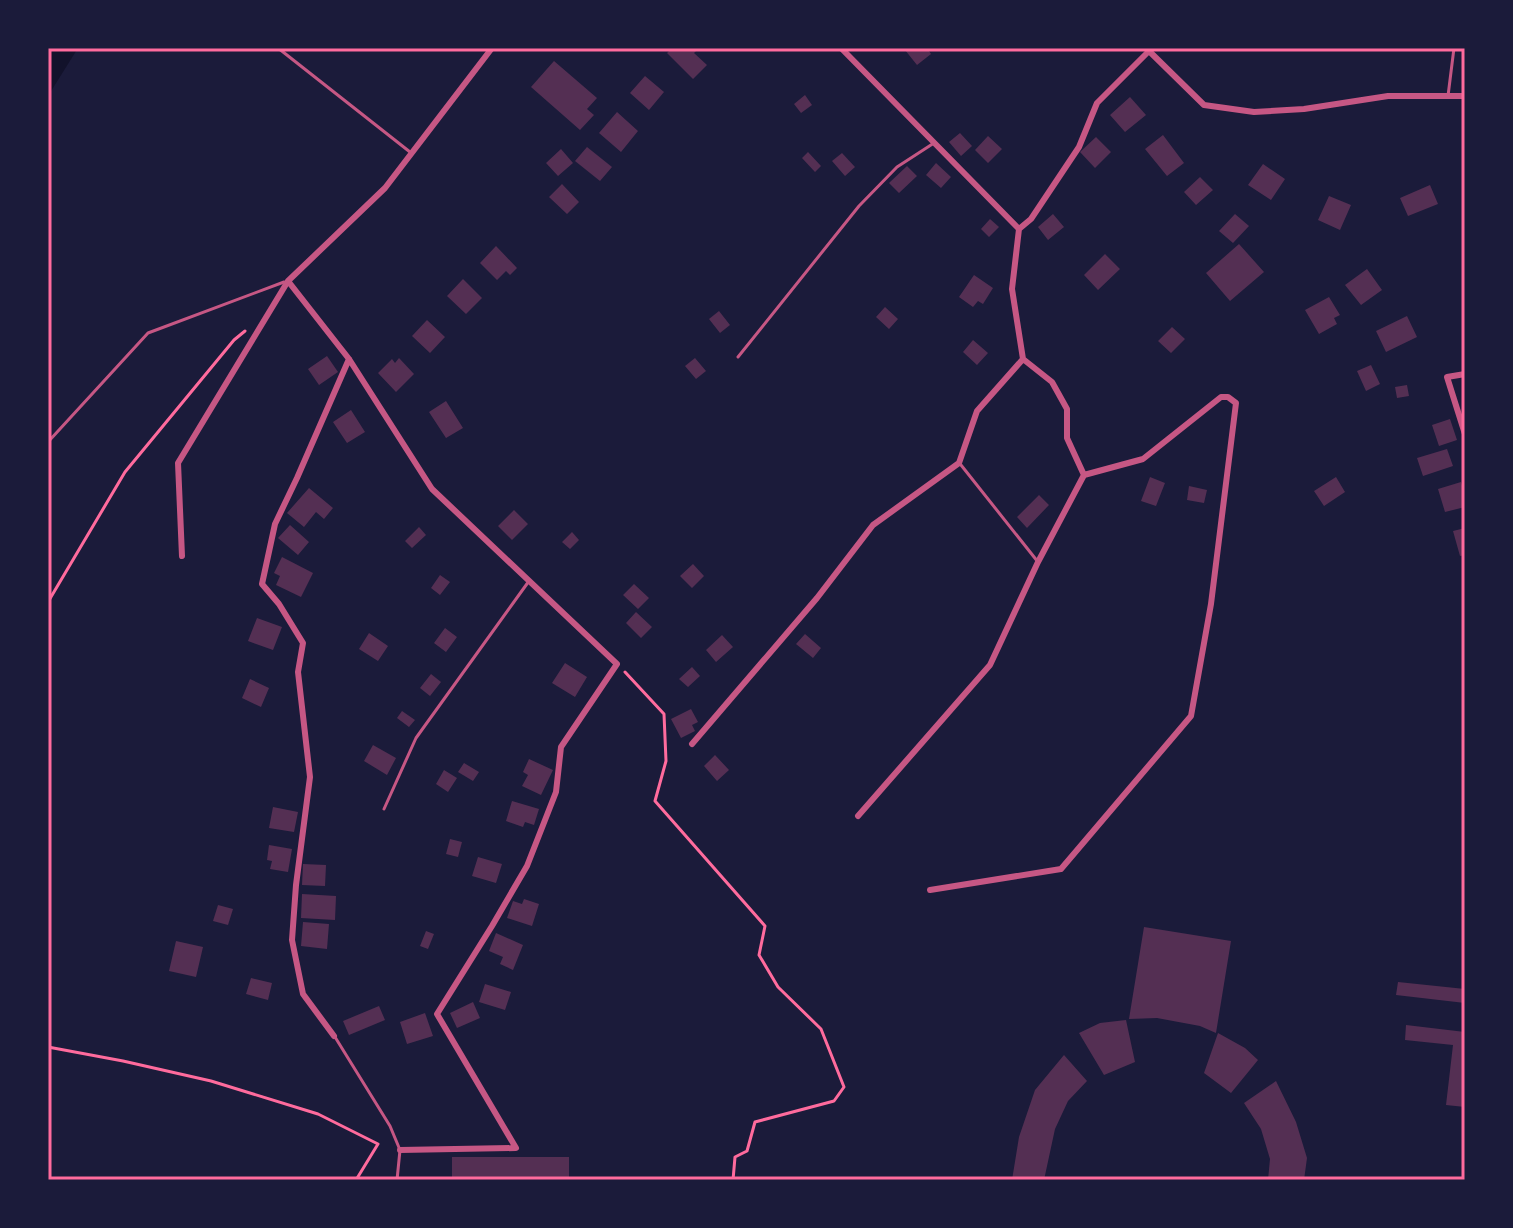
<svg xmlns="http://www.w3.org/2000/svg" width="1513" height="1228" font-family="Overpass,sans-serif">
	<rect width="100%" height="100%" fill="#1b1b3a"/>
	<path fill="#12122b" d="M48 48H78L48 96Z"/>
	<path fill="#542f53" d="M672 48H699L694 53 707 65 693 79 667 53Z
		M907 48H927L931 54 917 65 905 50Z
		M554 61 597 98 587 109 594 115 580 130 531 87Z
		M645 76 664 92 649 110 630 93Z
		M805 95 812 105 801 113 794 104Z
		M1130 97 1146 115 1125 132 1110 115Z
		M617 112 638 131 621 152 599 133Z
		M960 133 972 146 961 156 949 142Z
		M1163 135 1184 163 1167 176 1145 149Z
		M988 136 1002 149 988 163 975 150Z
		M1096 137 1111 152 1095 168 1080 152Z
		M587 147 612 167 600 181 575 161Z
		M561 149 573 163 558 176 546 163Z
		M808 152 821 166 815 172 802 158Z
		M842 153 855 167 845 176 832 161Z
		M936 163 951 177 941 188 926 175Z
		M1263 164 1285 179 1271 200 1248 185Z
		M907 166 917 176 899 193 889 183Z
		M1200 177 1213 190 1196 205 1184 192Z
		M562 184 579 202 567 214 549 197Z
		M1430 185 1438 204 1408 216 1400 198Z
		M1329 196 1351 205 1340 230 1318 220Z
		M1053 214 1064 227 1048 240 1038 227Z
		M1235 214 1249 226 1233 243 1219 231Z
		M990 219 999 227 989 237 981 229Z
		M1239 244 1264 272 1230 301 1206 273Z
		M496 246 517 268 510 275 506 271 497 280 480 263Z
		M1105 254 1120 269 1098 290 1084 275Z
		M1367 269 1382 290 1361 305 1345 285Z
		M974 275 993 288 983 304 978 301 973 307 959 297Z
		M463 279 482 298 466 314 447 296Z
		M1329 297 1340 315 1334 318 1337 324 1319 334 1305 310Z
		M885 307 898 319 889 329 876 317Z
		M719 311 730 325 720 333 709 319Z
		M1407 316 1417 337 1386 352 1376 331Z
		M427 320 445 337 430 353 412 336Z
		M1172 327 1185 339 1171 353 1158 341Z
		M973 340 988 353 977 365 963 352Z
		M327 356 338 372 319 385 308 369Z
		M399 358 414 374 396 392 378 373 392 359 395 363Z
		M695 358 706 371 696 379 685 366Z
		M1371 365 1380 384 1366 391 1357 371Z
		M1407 385 1409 396 1397 398 1395 387Z
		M446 401 463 428 446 438 429 412Z
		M351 410 365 432 347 443 333 422Z
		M1450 419 1457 440 1439 446 1432 425Z
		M1447 449 1453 466 1423 476 1417 458Z
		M1150 477 1165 483 1156 506 1141 501Z
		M1336 477 1345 492 1324 506 1314 491Z
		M1461 482 1465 496V507L1445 512 1438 489Z
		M1189 486 1207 490 1204 503 1187 500Z
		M309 488 333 508 324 519 316 512 304 527 287 513Z
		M1039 495 1049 505 1027 528 1017 517Z
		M514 510 528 524 512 540 498 526Z
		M290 525 309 542 298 555 278 538Z
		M419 527 426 535 412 548 405 541Z
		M1465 528V555L1460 556 1453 531Z
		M572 532 579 540 570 549 562 542Z
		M282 557 313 573 301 597 276 585 280 576 274 573Z
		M693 564 704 576 692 588 680 576Z
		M440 575 450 582 440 595 431 588Z
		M634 584 649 598 638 609 623 595Z
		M636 612 652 627 641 638 626 623Z
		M257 618 282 627 273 650 248 641Z
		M445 628 457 637 446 652 434 643Z
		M369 633 388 646 378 661 359 649Z
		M805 634 821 648 813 658 796 644Z
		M722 635 733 647 716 662 706 650Z
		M565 663 587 677 575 697 552 683Z
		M692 667 700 676 688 687 679 679Z
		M431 674 441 682 430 696 420 688Z
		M250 679 269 688 261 707 242 698Z
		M691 709 698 722 692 725 695 731 681 738 671 719Z
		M402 711 415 720 409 727 397 718Z
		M373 745 396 758 387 775 364 761Z
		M715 755 729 770 717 781 704 766Z
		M529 759 553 770 541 795 522 786 528 775 523 772Z
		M464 763 479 772 473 781 458 772Z
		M444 770 457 778 448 792 436 784Z
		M512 801 539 809 534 825 525 822 523 827 506 821Z
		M273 807 298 812 294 832 269 828Z
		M450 839 462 842 458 857 446 854Z
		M269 845 292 849 288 872 270 869 272 861 267 860Z
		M478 857 502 864 496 883 472 876Z
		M303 864 326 865 325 886 302 885Z
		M302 894 336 896 335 920 301 918Z
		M524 899 539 904 532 926 507 918 513 901 522 904Z
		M218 905 233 909 228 925 213 921Z
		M303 922 329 924 327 949 301 946Z
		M1144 927 1231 941 1216 1033 1200 1026 1157 1018 1129 1019Z
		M426 931 434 934 428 949 420 946Z
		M496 933 523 945 513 970 500 964 503 957 489 951Z
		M176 941 203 947 196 977 169 971Z
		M251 978 272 983 268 1000 246 994Z
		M1398 982 1465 989V1003L1396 995Z
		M485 984 511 992 505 1010 479 1002Z
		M473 1002 480 1018 457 1028 450 1013Z
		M379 1006 385 1020 349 1035 343 1021Z
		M425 1013 433 1036 407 1044 400 1022Z
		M1126 1020 1135 1062 1104 1075 1079 1033 1100 1023Z
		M1406 1025 1465 1032V1107L1446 1105 1453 1045 1405 1040Z
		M1218 1033 1245 1048 1258 1060 1231 1093 1204 1073Z
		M1064 1055 1087 1081 1068 1101 1055 1129 1044 1180H1012L1019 1137 1035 1090Z
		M1276 1081 1296 1122 1307 1158 1304 1180H1268L1270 1159 1261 1129 1244 1103Z
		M452 1157H569V1180H452Z"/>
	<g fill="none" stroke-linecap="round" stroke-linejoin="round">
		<path stroke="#ff6b9d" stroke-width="3" d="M48 602 125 472 234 340 245 331
			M625 672 664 714 666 761 655 801 765 926 759 955 778 987 821 1029 844 1087 834 1101 755 1122 747 1151 735 1157 733 1180
			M48 1047 123 1061 211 1081 318 1114 378 1144 356 1180"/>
		<path stroke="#c65784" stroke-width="3" d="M278 48 410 152
			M1448 96 1454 48
			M738 357 859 206 897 167 934 143
			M48 442 148 333 284 282
			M961 465 1038 562
			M384 809 416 738 529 581
			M335 1037 390 1126 400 1150 397 1180"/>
		<path stroke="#c65784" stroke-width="6" d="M841 48 1019 229
			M1148 50 1204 105 1254 112 1304 109 1388 96H1465
			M288 281 349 359 432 489 617 664 561 747 556 792 527 866 492 926 437 1014 516 1148 400 1150
			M1465 374 1447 377 1465 434
			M182 556 178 463 288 281 385 188 492 48
			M692 744 817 598 873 525 959 463 977 411 1023 359 1012 289 1019 229 1031 219 1079 147 1097 103 1149 51
			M858 816 990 665 1038 562 1084 475 1067 438V409L1052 382 1023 359
			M930 890 1061 869 1191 716 1211 604 1236 403 1228 397H1221L1143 459 1084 475
			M334 1036 303 994 292 940 296 885 310 777 298 672 303 643 279 604 262 584 275 524 297 478 349 359"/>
	</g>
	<rect width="1513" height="1228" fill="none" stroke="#1b1b3a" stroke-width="100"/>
	<rect x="50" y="50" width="1413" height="1128" fill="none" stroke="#ff6b9d" stroke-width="3"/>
</svg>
